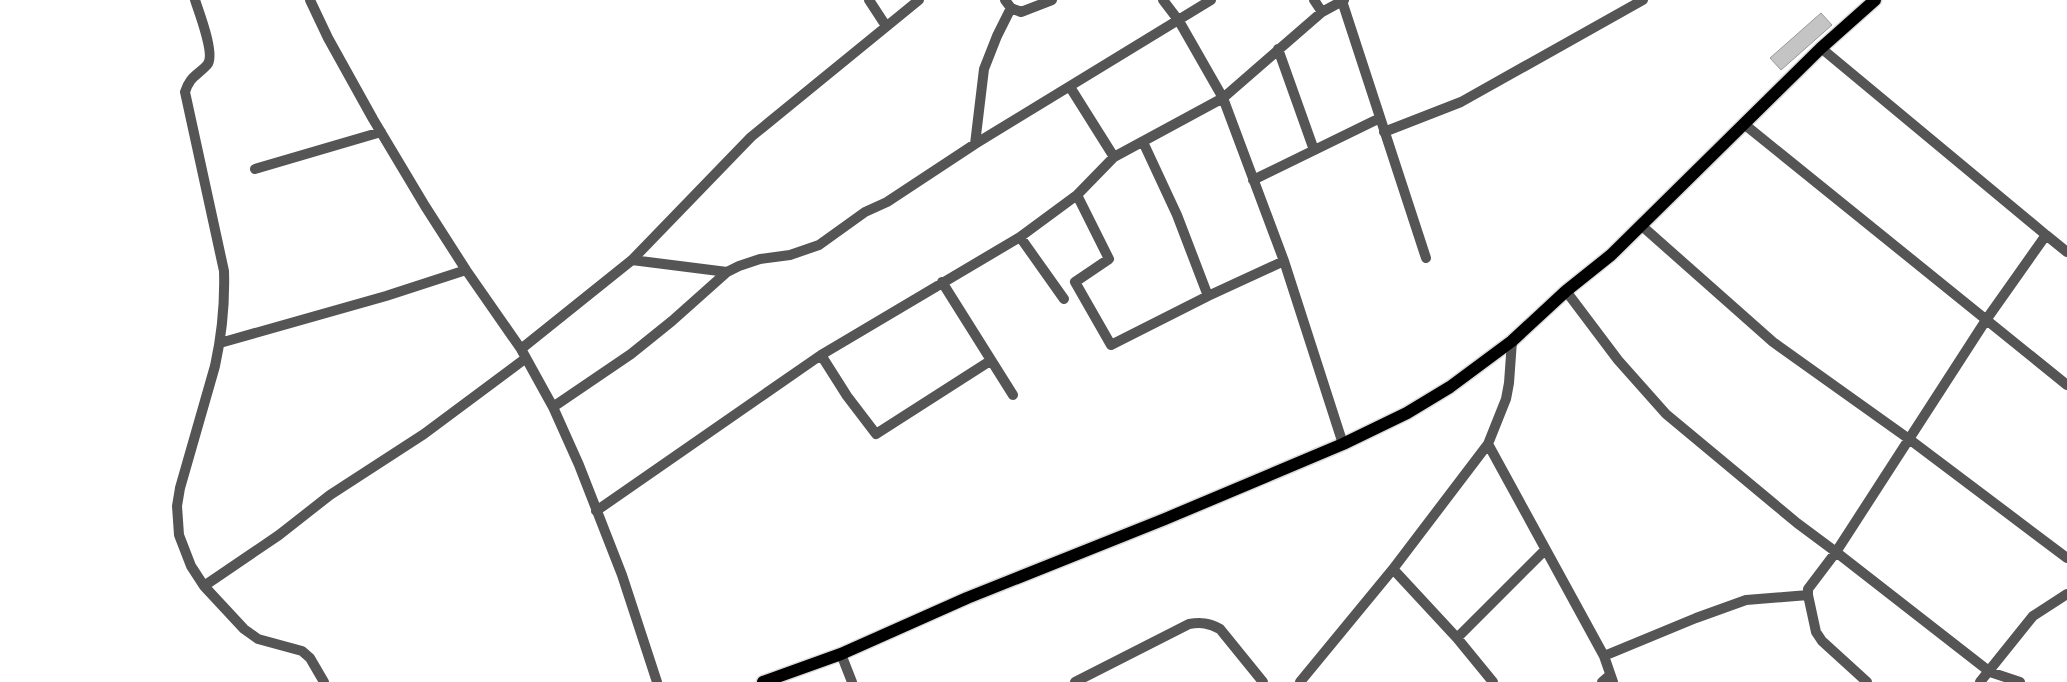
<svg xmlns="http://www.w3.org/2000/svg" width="2067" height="682" font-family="Mulish,sans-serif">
	<rect width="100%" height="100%" fill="#fff"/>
	<path fill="#c4c4c4" stroke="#999" d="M1821 13 1832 25 1781 70 1770 58Z"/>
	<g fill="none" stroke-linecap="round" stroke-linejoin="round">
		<g stroke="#dbdbdb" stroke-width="15">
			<path id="primary" d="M763 682 841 654 967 598 1165 519 1343 444 1407 413 1450 387 1512 341 1566 291 1611 255 1821 48 1875 0"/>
		</g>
		<path stroke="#555" stroke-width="10" d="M195 0C199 12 216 56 207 65 197 76 190 76 185 92L224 271C225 303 222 334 215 366L180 488 177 506 179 535 191 566 204 586 244 629 258 639 302 651 310 658 324 682
			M310 0 328 38 373 119 425 206 466 270 521 349 553 407 579 465 622 575 657 682
			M869 0 886 26
			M1005 0 1011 8 1021 12 1052 0
			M1163 0 1179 21 1223 98 1284 261 1343 444
			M1314 0 1322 12
			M1342 1 1426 258
			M1821 48 2046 235
			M1278 49 1314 150
			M1070 87 1114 157
			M1744 124 2067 385
			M1384 132 1461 102 1643 0
			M1143 142 1177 215 1208 296
			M975 144 984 69 997 36 1011 8
			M255 169 381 132
			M1253 180 1380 118
			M1077 195 1109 259 1075 282 1111 345 1208 296 1284 261
			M1642 226 1773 342 1909 439 2067 558
			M1020 237 1064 299
			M632 260 727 272
			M942 282 1013 395
			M1566 291 1618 360 1666 414 1797 523 1836 552 1986 320 2046 235 2067 252
			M1512 341 1509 383 1506 399 1488 444 1604 656 1613 682
			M220 343 386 296 466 270
			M521 349 632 260 751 137 919 0
			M821 355 847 396 876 434 990 361
			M553 407 631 354 672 321 727 272 739 266 760 259 790 255 819 245 865 212 887 202 975 144 1211 0
			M596 511 821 355 1020 237 1077 195 1114 157 1223 98 1322 12 1344 0
			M1393 569 1457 638 1493 682
			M204 586 279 535 330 495 424 434 526 358
			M1457 638 1545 550
			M841 654 852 682
			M1604 656 1696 618 1746 600 1808 595
			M1075 682 1189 624C1201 622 1209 623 1220 629L1263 682
			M1300 682 1393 569 1488 444
			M1602 682 1610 675
			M1867 682 1822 641 1816 632 1808 595V589L1836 552 1990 672 2020 682
			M1980 682 2033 616 2067 594"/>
		<use href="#primary" stroke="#000" stroke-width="12"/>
	</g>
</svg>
